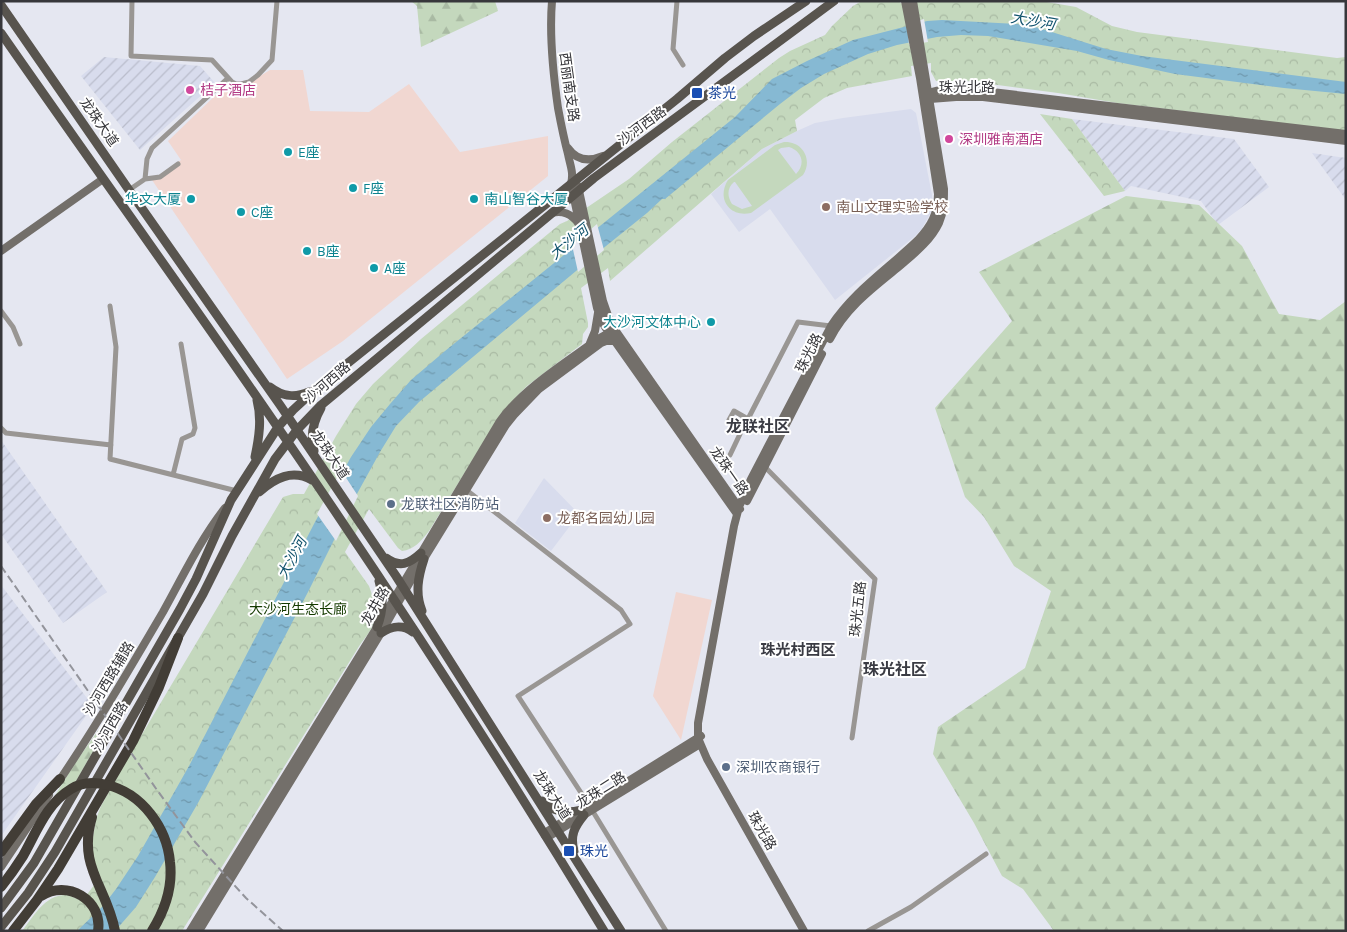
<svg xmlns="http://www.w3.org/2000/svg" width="1347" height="932" font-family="Karla,'Noto Sans SC',sans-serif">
	<defs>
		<pattern id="industrial-furrows" width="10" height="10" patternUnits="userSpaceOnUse" patternTransform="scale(1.25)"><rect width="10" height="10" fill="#d8dced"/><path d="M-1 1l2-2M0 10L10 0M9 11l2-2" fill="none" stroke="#babdcc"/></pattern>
		<pattern id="forest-firs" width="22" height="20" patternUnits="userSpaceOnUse" patternTransform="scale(1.25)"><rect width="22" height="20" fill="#c4d8bd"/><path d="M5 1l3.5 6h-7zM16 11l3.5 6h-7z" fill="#a9baa3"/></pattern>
		<pattern id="park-crowns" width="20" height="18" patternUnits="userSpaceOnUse" patternTransform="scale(1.25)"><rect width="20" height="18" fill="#c4d8bd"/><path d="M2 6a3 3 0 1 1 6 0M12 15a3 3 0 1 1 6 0" fill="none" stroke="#a9baa3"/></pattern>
		<pattern id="water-ripples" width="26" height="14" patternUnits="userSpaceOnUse" patternTransform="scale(1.25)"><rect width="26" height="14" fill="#86b9d3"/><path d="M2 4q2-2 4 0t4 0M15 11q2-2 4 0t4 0" fill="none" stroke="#6e97ac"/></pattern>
	</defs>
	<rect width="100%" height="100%" fill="#e5e7f1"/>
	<path fill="#f1d7d1" d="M270 70H303L310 111 369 112 409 84 460 152 548 136V176L343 341 287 379 152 180 181 160 168 141 221 90H237Z
		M676 592 712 600 681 740 653 696Z"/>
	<path fill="url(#industrial-furrows)" d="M104 57 200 66 215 83 140 150 81 76Z
		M1072 119 1234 139 1269 187 1218 225 1201 201 1131 186 1125 191Z
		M1312 153 1346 158V200Z
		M1 440 107 592 63 623 1 534Z
		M1 585 93 706 1 836Z"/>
	<path fill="#d8dced" d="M911 109 916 113 932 195V204L930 214 921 230 914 237 835 300 770 209 739 232 711 194 762 149 797 131 815 123 843 118Z
		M544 478 579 514 551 551 515 523Z"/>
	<path fill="url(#forest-firs)" d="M411 1H495L498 11 421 47 417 6Z
		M1126 196 1199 205 1242 246 1279 314 1320 320 1346 301V931H1054L1023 889 1002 876 974 823 933 754 938 727 1025 668 1051 591 1014 566 984 517 965 497 935 408 1012 321 979 272Z
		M116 705H117V709L75 783 51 802 73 766Z"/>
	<path fill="url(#park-crowns)" d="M862 1H898L905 6 919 1H1041L1076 7 1112 26 1137 32 1337 58 1346 57V131L1117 103 1058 93 968 81H936L931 72V63L911 66 912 76 847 88 824 98 795 120 797 131 762 149 610 281 608 268 581 288 588 323V327L583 334 582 344 527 386 516 397 497 420 429 531C421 541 414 550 402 551L398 548 369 509 345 552 369 586C374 599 377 613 372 627 369 634 362 641 358 648L182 931H22C34 916 45 894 67 895 72 896 77 899 82 901L98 880 91 849 96 819 101 806 122 768 283 497 293 494H304L336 436 356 404 373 384 421 339 560 224 567 221 629 179 672 142 779 58 790 51 825 35 832 26 853 6Z
		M1040 114 1072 119 1125 191 1104 196Z"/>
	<path fill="#c4d8bd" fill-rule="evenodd" d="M784 142C803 141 813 160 803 175L751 213C730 218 716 199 728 180L775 145ZM789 147C802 151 806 164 796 174L778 150 781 148ZM734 182H735L752 206 742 209 732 204C727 196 727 188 734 182Z"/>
	<path fill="url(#water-ripples)" d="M942 20 1017 24 1039 28 1106 49 1142 56 1346 82V94L1284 88 1175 74 1109 60 1077 51 988 36 961 35 937 37 897 45 868 54 824 74 801 88 780 104 665 199H662L647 213 606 246 419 402 396 426 380 452 358 492 308 592 198 803 155 877 136 907 115 931H77L103 906 116 889 138 856 189 766 315 522 351 457 371 427 390 404 411 380 445 351 735 117 772 79 807 61 853 40 927 21Z"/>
	<path fill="#e5e7f1" d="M924 19 928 42 909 45 907 24Z
		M597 224 604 250 578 272 572 245Z
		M341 470 358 496 336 541 317 514Z"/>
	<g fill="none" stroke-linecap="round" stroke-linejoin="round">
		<path stroke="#999693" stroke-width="5" d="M132 1 131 56 212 60 232 82 236 84H241L249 82 258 75 272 60 277 1
			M677 1 673 49 683 65
			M145 179 147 159 152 148 228 78
			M129 190 145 179 160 177 178 164
			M110 306 116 347 110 459 237 491
			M1 311 13 327 20 344
			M1 428 6 433 111 445
			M730 455 740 434 729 420 734 411 748 419 798 322 831 326
			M764 466 875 579 852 738
			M173 475 182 439 193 434 195 428 181 344
			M465 489 621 610 630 624 518 696 589 805
			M592 810 666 931
			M868 931 911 907 986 854"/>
		<path stroke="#736f6a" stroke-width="8" d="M552 1C549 37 553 73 558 108 561 124 564 139 568 154 570 165 574 172 571 184L597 308 602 322 609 333 737 514
			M925 95C939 86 967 89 983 91L1346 134
			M927 98 930 99 956 97H983L1346 141
			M568 148C577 161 589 162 603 156
			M578 186 603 301 611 324 740 509
			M552 213C562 210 572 214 578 223
			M1 251 103 179
			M830 339C846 307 874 287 901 265 915 253 931 240 939 223 944 212 944 201 944 189L913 1
			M590 343 595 331 598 313
			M747 501 822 354
			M57 784C95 728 129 670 163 612 183 576 200 540 225 508
			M545 835 548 831 701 736
			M545 835H551L700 744
			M1 867 49 795
			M190 931 377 627 500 421C524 388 565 363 598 339L607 334 618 335
			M199 931 381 633 414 575 506 425 514 415 539 389 601 343 606 341H614
			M804 931 707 759 698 738V723L734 526 739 507 751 479 831 326C854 291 888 269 918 240 931 226 938 214 938 194L920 78 905 1"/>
		<path stroke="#58544e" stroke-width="9" d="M1 5 129 190 280 405 396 576 621 931
			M1 33C90 161 181 287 270 416 386 584 498 756 604 931
			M270 387C283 397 295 398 309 392
			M314 451C310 436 313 422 321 408
			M255 457C259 438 262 419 257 400
			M259 492C275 478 292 469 312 480
			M386 558C400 568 409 564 421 553
			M422 611C415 593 418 577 424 559
			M377 627C383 612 384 597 379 581
			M381 633C392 626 402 624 413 632
			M542 801C553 812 566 814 581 810
			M574 851C570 836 574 827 584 815
			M1 908 34 863 180 609 196 579 231 500 251 469 278 427 293 410 318 387 677 99 725 58 754 36 806 1
			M1 927 28 893 55 852 203 594 232 536 275 459 297 430 320 406 594 178 834 1"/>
		<path stroke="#423d36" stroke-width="10" d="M92 817C77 867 107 887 115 931
			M1 852 36 804 60 779
			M41 896C67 879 103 900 98 931
			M13 931 37 900 58 869 133 741 159 687 178 638"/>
		<path stroke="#93949b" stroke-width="2" stroke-dasharray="8 4" stroke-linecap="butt" d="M1 566 157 790 195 842 246 898 283 931"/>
		<path stroke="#423d36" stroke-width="10" d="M1 887C9 877 16 867 23 856 36 833 47 803 71 789 82 782 95 782 107 785 142 793 167 828 170 862 173 887 165 910 152 931"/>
	</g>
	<g fill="#d1479c" stroke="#fff" stroke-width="2">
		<circle cx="190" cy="90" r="5"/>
		<circle cx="949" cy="139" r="5"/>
	</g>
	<g fill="#1a4fb4" stroke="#fff" stroke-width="2">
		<rect x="691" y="87" width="12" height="12" rx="2.5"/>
		<rect x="563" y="845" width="12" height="12" rx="2.5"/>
	</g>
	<g fill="#0f9aa8" stroke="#fff" stroke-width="2">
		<circle cx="288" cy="152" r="5"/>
		<circle cx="353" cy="188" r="5"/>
		<circle cx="191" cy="199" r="5"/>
		<circle cx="474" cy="199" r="5"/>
		<circle cx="241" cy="212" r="5"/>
		<circle cx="307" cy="251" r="5"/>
		<circle cx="374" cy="268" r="5"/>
		<circle cx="711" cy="322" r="5"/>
	</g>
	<g fill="#8d6e63" stroke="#fff" stroke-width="2">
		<circle cx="826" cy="207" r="5"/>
		<circle cx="547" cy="518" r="5"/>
	</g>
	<g fill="#5c6f8a" stroke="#fff" stroke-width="2">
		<circle cx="391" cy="504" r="5"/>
		<circle cx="726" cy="767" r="5"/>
	</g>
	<g text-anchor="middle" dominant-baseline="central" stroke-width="4" stroke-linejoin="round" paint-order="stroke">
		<g font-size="14" fill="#37373b" stroke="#fff">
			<text transform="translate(569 87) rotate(82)">西丽南支路</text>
			<text x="967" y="87">珠光北路</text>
			<text transform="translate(99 122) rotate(55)">龙珠大道</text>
			<text transform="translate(642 126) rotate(-36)">沙河西路</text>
			<text transform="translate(809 353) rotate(-63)">珠光路</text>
			<text transform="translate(327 383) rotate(-41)">沙河西路</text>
			<text transform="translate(330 455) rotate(56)">龙珠大道</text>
			<text transform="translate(729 471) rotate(55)">龙珠一路</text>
			<text transform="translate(375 606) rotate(-60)">龙井路</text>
			<text transform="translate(858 609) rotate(-84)">珠光五路</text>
			<text transform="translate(109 679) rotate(-59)">沙河西路辅路</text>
			<text transform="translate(110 727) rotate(-60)">沙河西路</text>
			<text transform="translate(601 790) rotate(-32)">龙珠二路</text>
			<text transform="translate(552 795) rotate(57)">龙珠大道</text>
			<text transform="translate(762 831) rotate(60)">珠光路</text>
		</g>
		<g font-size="14" fill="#b23c85" stroke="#fff" text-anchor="start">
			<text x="200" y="90">桔子酒店</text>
			<text x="959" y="139">深圳雅南酒店</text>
		</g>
		<g font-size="14" fill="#164399" stroke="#fff" text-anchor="start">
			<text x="708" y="93">茶光</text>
			<text x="580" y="851">珠光</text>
		</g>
		<g font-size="14" fill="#0d838f" stroke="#fff" text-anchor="start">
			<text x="298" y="152">E座</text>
			<text x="363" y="188">F座</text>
			<text x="181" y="199" text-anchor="end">华文大厦</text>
			<text x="484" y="199">南山智谷大厦</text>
			<text x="251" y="212">C座</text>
			<text x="317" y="251">B座</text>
			<text x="384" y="268">A座</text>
			<text x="701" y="322" text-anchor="end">大沙河文体中心</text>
		</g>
		<g font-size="14" fill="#785e54" stroke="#fff" text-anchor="start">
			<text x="836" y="207">南山文理实验学校</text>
			<text x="557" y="518">龙都名园幼儿园</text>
		</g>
		<g font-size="14" fill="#4e5e75" stroke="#fff" text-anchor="start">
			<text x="401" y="504">龙联社区消防站</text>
			<text x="736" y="767">深圳农商银行</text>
		</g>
		<g font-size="14" fill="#153b01" stroke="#fff">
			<text x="298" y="609">大沙河生态长廊</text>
		</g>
		<g font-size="15" font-style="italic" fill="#11536d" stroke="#fff">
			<text transform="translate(1033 21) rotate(10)">大沙河</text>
			<text transform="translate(569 242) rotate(-39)">大沙河</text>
			<text transform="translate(292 558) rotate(-62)">大沙河</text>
		</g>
		<g font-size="15" font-weight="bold" fill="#3a3b43" stroke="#fff">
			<text x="798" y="650">珠光村西区</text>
		</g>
		<g font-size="16" font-weight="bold" fill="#3a3b43" stroke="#fff">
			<text x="758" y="426">龙联社区</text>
			<text x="895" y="669">珠光社区</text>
		</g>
	</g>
	<rect width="1347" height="932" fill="none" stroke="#37373b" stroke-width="5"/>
</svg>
